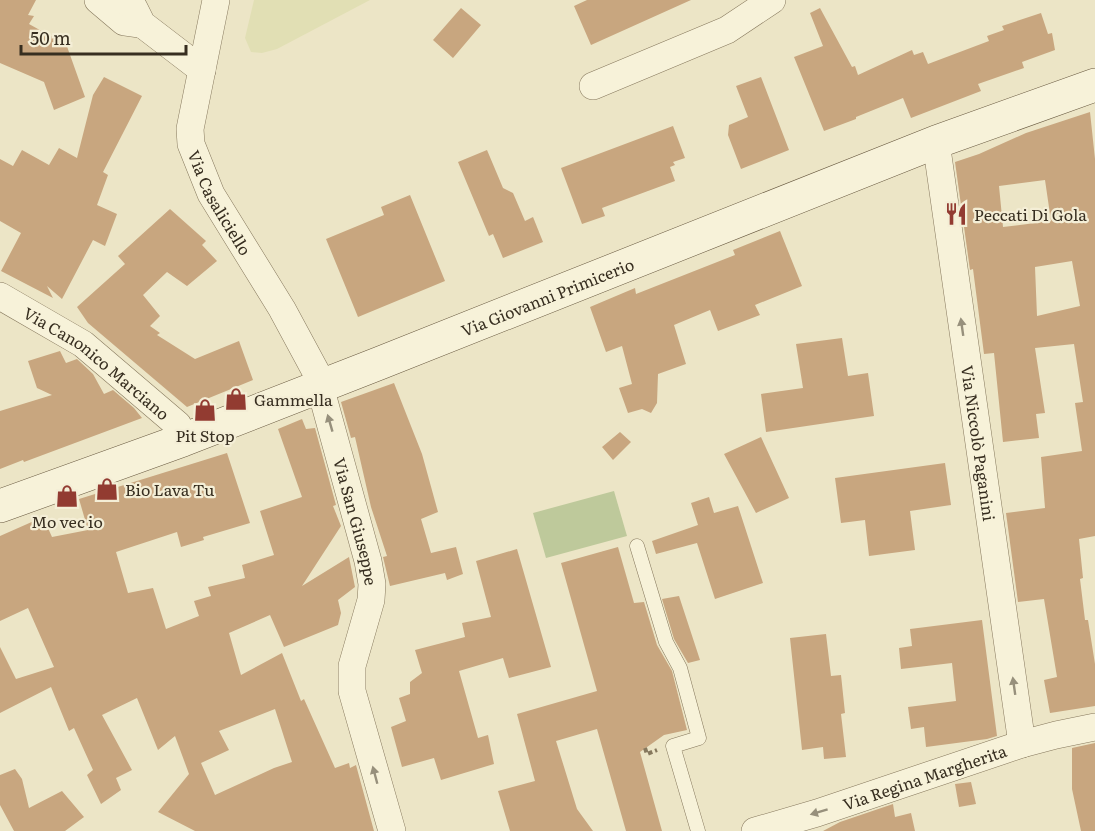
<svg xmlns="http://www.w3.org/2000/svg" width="1095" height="831" font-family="Literata,serif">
	<rect width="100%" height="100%" fill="#ece5c6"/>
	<path fill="#e1dfb4" d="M254 0H370L277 49 262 53 251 52 245 38Z"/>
	<path fill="#bec99b" d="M614 491 627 536 546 558 533 513Z"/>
	<path fill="#c8a67f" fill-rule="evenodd" d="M0 0H36L28 15 34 16 29 24 56 39 64 38 85 97 54 110 44 82 0 63Z
		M587 0H691L591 45 574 6Z
		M461 8 481 25 453 58 433 40Z
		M820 8 852 67 855 66 858 75 912 50 914 55 923 52 928 64 989 41 987 36 1004 30 1002 26 1041 13 1048 34 1052 33 1055 50 1022 62 1024 68 978 84 981 91 911 118 903 98 856 117V119L824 131 794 57 823 46 810 13Z
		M104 77 142 96 103 172 108 175 97 205 117 214 105 246 93 240 62 299 47 286 53 298 1 271 21 233 0 221V159L13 166 22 150 49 165 59 148 77 158 93 95Z
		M761 77 789 150 741 169 728 135 729 125 748 117 736 86Z
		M1090 112 1095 159V536L1079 539 1083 578 1080 579 1085 620H1088L1095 664V706L1050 713 1044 680 1057 677 1044 599 1018 602 1006 513 1045 508 1041 457 1082 451 1075 403 1083 402 1074 344 1035 348 1045 413 1036 414 1039 438 1003 442 994 353 984 354 973 269 970 270 955 162 979 154 1026 133ZM1045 180 1051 221 1003 227 999 186ZM1072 261 1080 306 1037 316 1035 267Z
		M673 126 685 158 673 162 675 165 670 167 675 181 602 208 605 216 582 224 561 168Z
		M487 150 503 188 513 193 525 221 533 217 543 242 503 258 493 234 489 236 458 162Z
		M410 195 445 281 358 317 326 239 384 215 381 207Z
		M170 209 206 241 202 245 217 261 187 286 167 272 143 295 160 316 150 326 160 333 157 335 195 359 239 341 253 380 187 407 88 323 77 307 125 264 118 256Z
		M780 231 802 286 755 305 760 315 718 331 710 310 674 325 686 364 658 374 657 403 651 413 642 409 628 413 619 388 632 384 622 346 606 352 590 307 635 288 636 294 735 255 733 250Z
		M842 338 848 376 868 373 874 416 766 432 761 394 803 388 796 344Z
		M60 351 66 363 77 359 93 374 104 394 113 390 134 408 142 418 24 462 23 460 0 469V411L52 395 37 388 28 361Z
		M394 383 422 454 438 512 421 519 431 553 456 547 463 574 447 580 445 573 390 586 383 557 387 556 371 507 355 437 351 438 341 402Z
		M302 419 306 429 315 428 336 505 333 506 341 526 302 586 349 557 355 587 338 600 341 613 338 625 284 647 270 615 229 633 241 675 282 653 301 701 304 699 335 768 349 763 350 768 356 765 374 831H195L158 812 189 774 175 736 158 750 137 698 102 715 132 770 116 778 121 790 101 804 87 775 93 770 74 728 69 731 51 687 0 713V647L16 679 54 667 28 608 0 621V536L43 517 52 537 88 530 79 499 227 453 250 523 203 537 204 540 181 547 177 532 116 552 128 593 153 588 166 629 199 616 194 601 211 596 208 587 245 578 242 565 274 555 260 511 302 497 278 429ZM275 709 292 762 274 768 215 795 201 763 229 750 219 731Z
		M620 432 631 442 613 460 602 447Z
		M761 437 789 498 756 513 724 454Z
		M945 463 951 505 910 511 915 550 869 556 865 520 841 523 835 478Z
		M709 497 714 513 738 506 763 583 715 599 697 543 656 554 652 541 698 525 691 503Z
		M618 547 634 603 644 602 657 645 672 671 687 730 664 735 640 752 662 831H626L597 729 556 741 577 809 593 831H510L498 791 535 781 517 714 597 691 561 563Z
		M517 549 551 667 509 678 503 658 459 671 478 738 488 735 494 764 441 780 434 758 402 767 391 727 406 721 399 698 410 694V682L422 673 415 650 465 637 462 623 491 617 476 561Z
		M679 596 700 660 688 663 674 639 662 599Z
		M982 620 997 736 987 739 926 747 924 727 911 729 908 707 956 701 952 663 901 669 899 648 912 646 910 629Z
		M826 634 831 676 841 675 845 713 841 714 846 757 824 759 823 747 802 750 790 638Z
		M1095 743V831H1081L1072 789V748Z
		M15 769 22 779 29 808 62 791 84 817 65 831H14L0 805V775Z
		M971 782 976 804 959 807 955 784Z
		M893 804 895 817 911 813 915 831H823L840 822Z"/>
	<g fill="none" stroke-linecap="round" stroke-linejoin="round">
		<g stroke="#86785d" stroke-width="15">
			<path id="lane" d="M637 546 666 642 680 668 699 738 673 746 698 831"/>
		</g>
		<g stroke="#86785d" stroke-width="28">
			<g id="street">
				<path d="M98 0 124 22 138 24"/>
				<path d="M124 0 134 8 142 24 202 70"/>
				<path id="s1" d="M216 0 190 129 191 144 211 194 282 309 316 372 368 561 372 584 371 600 352 666V691L392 831"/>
				<path d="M593 86 727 30 772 0"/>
				<path id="s2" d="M936 142 1022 744"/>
				<path id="s3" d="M0 296 83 344 178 425 183 440"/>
				<path id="s4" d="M755 831 817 813 1022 744 1056 735 1095 727"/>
			</g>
		</g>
		<g stroke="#685940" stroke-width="34">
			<g id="secondary">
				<path id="s5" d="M0 506 183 440 380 363 936 142 1095 85"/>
			</g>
		</g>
		<path stroke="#86785d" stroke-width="4" stroke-dasharray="4.5 3" stroke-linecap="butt" d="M645 748 647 754 657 750"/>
		<use href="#lane" stroke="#f7f2d9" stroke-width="14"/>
		<use href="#street" stroke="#f7f2d9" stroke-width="27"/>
		<use href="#secondary" stroke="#f7f2d9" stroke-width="33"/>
	</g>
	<defs><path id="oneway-solid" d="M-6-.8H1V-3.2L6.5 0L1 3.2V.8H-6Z" transform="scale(1.5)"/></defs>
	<g fill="#97907c">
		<use href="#oneway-solid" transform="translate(962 327) rotate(-98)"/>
		<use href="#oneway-solid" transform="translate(330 423) rotate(-106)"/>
		<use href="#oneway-solid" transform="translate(1014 686) rotate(-98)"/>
		<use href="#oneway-solid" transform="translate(375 775) rotate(-105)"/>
		<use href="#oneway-solid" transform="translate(819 812) rotate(163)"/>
	</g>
	<defs>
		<g id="restaurant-bare" transform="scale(1.8)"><path d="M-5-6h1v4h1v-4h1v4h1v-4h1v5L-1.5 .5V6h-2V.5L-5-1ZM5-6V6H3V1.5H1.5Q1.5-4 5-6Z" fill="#923b31" stroke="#f4eed6" stroke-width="2.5" paint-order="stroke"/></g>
		<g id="shop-bare" transform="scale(1.8)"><path d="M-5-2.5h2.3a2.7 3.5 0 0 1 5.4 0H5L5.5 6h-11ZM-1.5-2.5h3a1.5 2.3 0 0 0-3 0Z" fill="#923b31" stroke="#f4eed6" stroke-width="2.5" paint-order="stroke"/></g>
	</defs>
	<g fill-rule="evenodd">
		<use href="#restaurant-bare" x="956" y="214"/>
		<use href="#shop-bare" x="236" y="399"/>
		<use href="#shop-bare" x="205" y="410"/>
		<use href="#shop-bare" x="107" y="489"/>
		<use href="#shop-bare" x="67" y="496"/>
	</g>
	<g text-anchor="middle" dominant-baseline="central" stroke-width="4.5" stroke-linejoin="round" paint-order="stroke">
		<g font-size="16" fill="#372e20" stroke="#f4eed6">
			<text stroke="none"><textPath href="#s1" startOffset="212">Via Casaliciello</textPath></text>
			<text stroke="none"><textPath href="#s5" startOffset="586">Via Giovanni Primicerio</textPath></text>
			<text stroke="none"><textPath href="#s3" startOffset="118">Via Canonico Marciano</textPath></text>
			<text stroke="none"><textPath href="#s2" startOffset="304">Via Niccolò Paganini</textPath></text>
			<text stroke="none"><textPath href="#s1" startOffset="562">Via San Giuseppe</textPath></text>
			<text stroke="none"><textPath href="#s4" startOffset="178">Via Regina Margherita</textPath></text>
		</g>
		<g font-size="16" fill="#372e20" stroke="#f4eed6" text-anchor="start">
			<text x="974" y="214">Peccati Di Gola</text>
			<text x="254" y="399">Gammella</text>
			<text x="205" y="435" text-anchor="middle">Pit Stop</text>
			<text x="125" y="489">Bio Lava Tu</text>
			<text x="67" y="521" text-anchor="middle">Mo vec io</text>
		</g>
	</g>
	<path d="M21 45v9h165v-9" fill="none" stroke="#372e20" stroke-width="3"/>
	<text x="30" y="45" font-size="18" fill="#372e20" stroke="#f4eed6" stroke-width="4.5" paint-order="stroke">50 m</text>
</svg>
